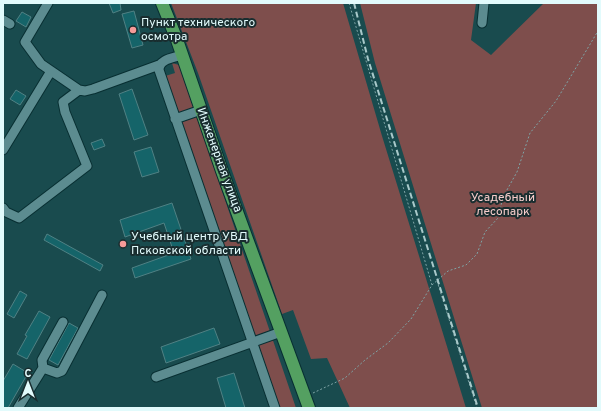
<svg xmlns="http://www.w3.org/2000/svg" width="601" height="411" font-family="Overpass,sans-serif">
	<rect width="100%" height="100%" fill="#194b4e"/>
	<path fill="#7e4e4c" d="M171 3H343L382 136 466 408H350L327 358 311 359 293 310 282 314 198 73Z
		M360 3H476L471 40 491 55 544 3H598V408H482L375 63Z
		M172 63 179 65 296 408H275L162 77 175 73Z"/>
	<path fill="#156469" stroke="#508184" d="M109 3H120L121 10 113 13Z
		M134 11 143 45 132 48 122 14Z
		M22 12 31 17 26 27 16 21Z
		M132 89 148 135 134 140 119 94Z
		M16 90 26 96 20 105 10 99Z
		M102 139 105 146 94 150 91 143Z
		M151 147 159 172 142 177 134 152Z
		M172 203 191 259 135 278 132 268 174 253 164 223 125 237 120 220Z
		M47 234 103 265 100 271 44 240Z
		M20 291 27 295 14 318 7 314Z
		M39 311 50 317 27 359 17 354 27 336 25 335Z
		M69 323 78 328 58 365 49 360Z
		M214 328 220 344 166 363 161 347Z
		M13 364 28 373 8 408H3V381Z
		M234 373 245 408H226L217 378Z"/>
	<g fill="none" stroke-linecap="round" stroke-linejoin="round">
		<g stroke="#082f32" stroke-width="11">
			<path id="minor" d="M48 3 25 42 41 64 79 90 85 91 93 89 159 65
				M3 20 10 24
				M482 23 484 3
				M182 55C173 58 159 59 159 70L275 408
				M175 119 201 110
				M3 150 51 71
				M3 208 6 212 19 218 87 166 65 112 63 102 79 90
				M43 368 42 360 63 322
				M156 377 281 332
				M18 408 43 368 57 373 62 371 102 295"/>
		</g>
		<g stroke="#082f32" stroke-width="14">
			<path id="major" d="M162 3 177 40 222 171 309 408"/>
		</g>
		<path stroke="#7fa4a6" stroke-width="1" stroke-dasharray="2 2" stroke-linecap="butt" d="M349 3 432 285
			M437 281 477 408
			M313 393 345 378 365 360 388 343 411 319 432 285 448 271 466 265 477 254 485 232 498 218 503 197 517 172 530 133 556 101 598 31"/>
		<use href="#minor" stroke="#5c8c90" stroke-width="9"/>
		<use href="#major" stroke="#54a061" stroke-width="12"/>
		<path stroke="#a9c9ca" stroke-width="2" stroke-dasharray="6 3" stroke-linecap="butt" d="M354 3 368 59 478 408"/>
	</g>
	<g fill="#f59b99" stroke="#192d2f" stroke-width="1.5">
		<circle cx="133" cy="30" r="4"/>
		<circle cx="123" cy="244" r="4"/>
	</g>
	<g text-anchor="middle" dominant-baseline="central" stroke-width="4" stroke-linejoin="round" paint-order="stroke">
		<g font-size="12" fill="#e2fbfc" stroke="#192d2f" text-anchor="start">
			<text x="141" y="23">Пункт технического<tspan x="141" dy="14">осмотра</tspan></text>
			<text x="131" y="237">Учебный центр УВД<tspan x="131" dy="14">Псковской области</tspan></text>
		</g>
		<g font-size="12" fill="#e2fbfc" stroke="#192d2f">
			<text transform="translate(219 160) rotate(70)">Инженерная улица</text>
		</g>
		<g font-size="12" fill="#f7cdcb" stroke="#192d2f">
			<text x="503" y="198">Усадебный<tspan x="503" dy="14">лесопарк</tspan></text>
		</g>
	</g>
	<rect width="601" height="411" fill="none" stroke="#e2fbfc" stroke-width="8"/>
	<g transform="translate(28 383)" stroke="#192d2f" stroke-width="3" paint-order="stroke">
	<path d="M0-3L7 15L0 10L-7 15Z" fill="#e2fbfc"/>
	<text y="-6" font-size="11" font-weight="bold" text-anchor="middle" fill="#e2fbfc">С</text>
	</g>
</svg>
